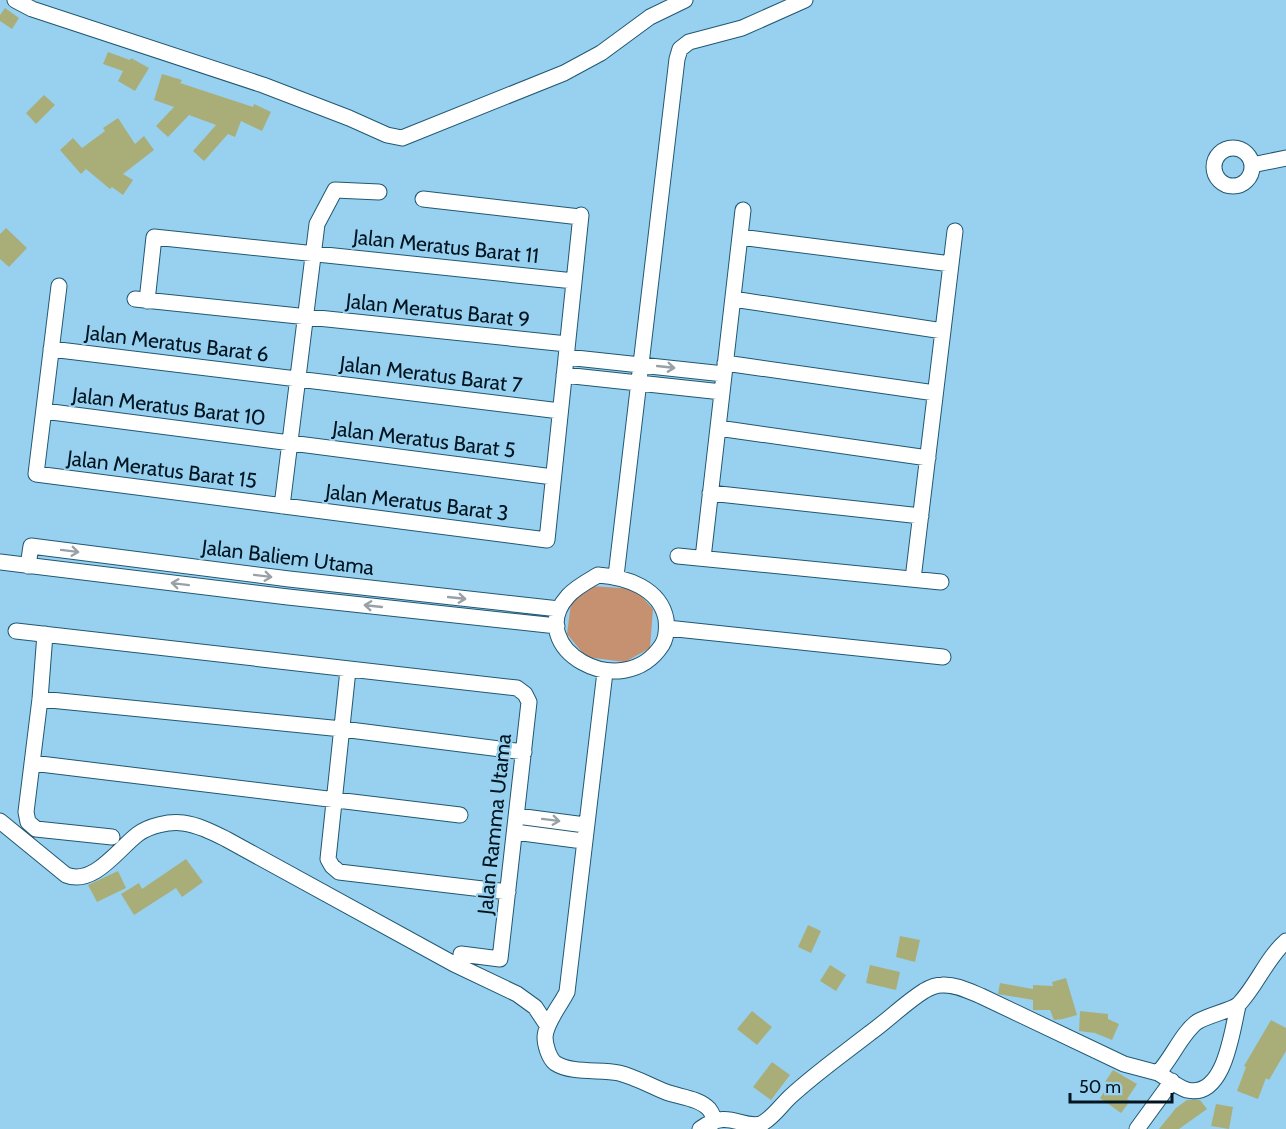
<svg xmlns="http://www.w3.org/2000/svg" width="1286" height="1129" font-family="Cabin,sans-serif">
	<rect width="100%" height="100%" fill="#98d0ef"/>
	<path fill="#c59171" d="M591 586 635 589 653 609 650 648 625 662 586 657 567 634 571 603Z"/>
	<path fill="#a9ae79" d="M5 8 19 18 12 29 0 21V15Z
		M108 52 130 60 131 58 149 68 135 91 118 81 123 71 103 64Z
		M162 74 182 80 180 83 253 107 254 104 271 112 262 131 241 121 235 137 228 134 204 161 193 151 216 125 189 115 168 137 156 126 174 107 154 100Z
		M44 95 55 105 36 124 26 113Z
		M118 118 135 144 144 136 154 150 123 174 133 180 123 195 112 187 110 189 86 169 81 174 60 150 73 138 82 148 105 131 103 128Z
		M6 228 27 248 9 267 0 259V234Z
		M186 859 203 882 182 897 176 888 134 915 121 894 139 883 142 889Z
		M118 871 126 888 97 902 88 885Z
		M808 925 821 931 811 953 798 947Z
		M900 936 920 940 915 962 896 957Z
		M830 965 846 975 836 991 820 981Z
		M870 965 900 972 896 990 866 983Z
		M1066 978 1077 1015 1063 1019 1054 1020 1050 1010H1033V1000L998 994 1000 983 1033 989V985L1053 986 1052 982Z
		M752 1011 772 1027 757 1045 737 1029Z
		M1080 1011 1108 1014V1019L1119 1024 1112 1040 1095 1033 1079 1031Z
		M1271 1020 1286 1028V1051L1269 1080 1266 1078 1258 1099 1237 1091 1246 1067 1244 1066Z
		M772 1062 790 1075 771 1100 753 1087Z
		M1113 1070 1137 1084 1127 1099 1130 1101 1121 1113 1100 1098 1109 1085 1105 1082Z
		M1187 1100H1200L1207 1109 1179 1129H1159L1176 1108Z
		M1216 1104 1233 1107 1229 1129 1211 1126Z"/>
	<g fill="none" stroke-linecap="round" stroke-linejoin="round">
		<g stroke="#205873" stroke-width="17">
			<path id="minor" d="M15 0 32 9 263 85 349 118 387 135 402 138 564 73 601 53 650 17 685 0
				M1214 167a19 19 0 1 1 38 0a19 19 0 1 1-38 0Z
				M1252 165 1286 158
				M423 199 580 217
				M740 237 951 264
				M59 286 36 474 547 540 581 215
				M135 299 567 344
				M733 299 943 331
				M147 301 154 237 574 281
				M51 349 560 411
				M566 357 724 374
				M725 363 935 393
				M564 375 722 392
				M44 411 553 477
				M718 428 928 458
				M710 493 921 516
				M282 506 317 224 335 190 379 192
				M678 556 941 582
				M703 558 743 210
				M0 562 288 597 557 626
				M28 566 31 546 289 579 559 609
				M598 575C626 577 660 588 666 619 667 628 667 637 662 645 622 706 522 647 568 596 576 587 588 581 598 575Z
				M616 576 677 59 680 49 689 42 742 28 805 0
				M913 579 955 231
				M667 628 943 657
				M16 631 517 688 525 694 529 702 500 959 461 954
				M45 634 40 699 26 812 28 822 36 829 112 837
				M348 670 328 859 332 866 339 872 508 892
				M605 672 567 992C560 1006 546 1022 545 1037 545 1045 549 1058 555 1063 572 1074 600 1069 619 1073 635 1077 651 1086 666 1092 679 1097 699 1098 709 1109 712 1113 714 1117 714 1122
				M40 699 342 729 524 752
				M32 763 460 815
				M517 816 585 825
				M0 821 66 875C94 886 118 849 138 834 149 826 169 821 183 823 198 825 212 832 226 839L454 964 517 994 535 1007 547 1025
				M515 832 583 841
				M1158 1073C1167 1078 1177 1087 1187 1090 1225 1099 1232 1030 1238 1006
				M700 1129C729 1108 740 1129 761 1124 773 1118 781 1105 791 1096 816 1073 843 1054 870 1033 888 1020 905 1003 924 991 929 988 936 985 942 985 955 984 969 991 981 996L1124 1064 1158 1073C1172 1058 1182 1033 1197 1022 1208 1015 1233 1010 1239 1004 1257 985 1266 959 1286 941
				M1137 1129 1172 1081"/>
		</g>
		<use href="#minor" stroke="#fff" stroke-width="15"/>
	</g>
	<defs><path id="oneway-shaft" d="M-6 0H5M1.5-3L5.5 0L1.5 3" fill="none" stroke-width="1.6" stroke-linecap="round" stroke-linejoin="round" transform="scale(1.5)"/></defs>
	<g stroke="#99a1a6">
		<use href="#oneway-shaft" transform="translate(666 367) rotate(6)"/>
		<use href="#oneway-shaft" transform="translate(70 551) rotate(7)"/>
		<use href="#oneway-shaft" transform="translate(263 576) rotate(7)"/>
		<use href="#oneway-shaft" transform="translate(180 584) rotate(-173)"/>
		<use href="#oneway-shaft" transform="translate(457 598) rotate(6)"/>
		<use href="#oneway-shaft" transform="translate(373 606) rotate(-174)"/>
		<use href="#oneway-shaft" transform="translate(551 820) rotate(7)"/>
	</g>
	<g text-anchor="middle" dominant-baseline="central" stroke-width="4.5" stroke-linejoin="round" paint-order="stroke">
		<g font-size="21" fill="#011520" stroke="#98d0ef">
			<text transform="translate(446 246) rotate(6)">Jalan Meratus Barat 11</text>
			<text transform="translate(438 310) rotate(6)">Jalan Meratus Barat 9</text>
			<text transform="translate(177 343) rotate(7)">Jalan Meratus Barat 6</text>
			<text transform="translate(431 374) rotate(7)">Jalan Meratus Barat 7</text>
			<text transform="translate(169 406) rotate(7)">Jalan Meratus Barat 10</text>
			<text transform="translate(424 439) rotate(7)">Jalan Meratus Barat 5</text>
			<text transform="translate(162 469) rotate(7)">Jalan Meratus Barat 15</text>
			<text transform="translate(417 502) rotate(7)">Jalan Meratus Barat 3</text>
			<text transform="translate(288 557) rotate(7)">Jalan Baliem Utama</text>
			<text transform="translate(494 824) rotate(-84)">Jalan Ramma Utama</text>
		</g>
	</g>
	<path d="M1070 1093v9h102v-9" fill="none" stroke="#011520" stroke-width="3"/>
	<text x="1079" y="1093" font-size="18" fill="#011520" stroke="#98d0ef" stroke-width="4.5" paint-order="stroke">50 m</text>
</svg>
